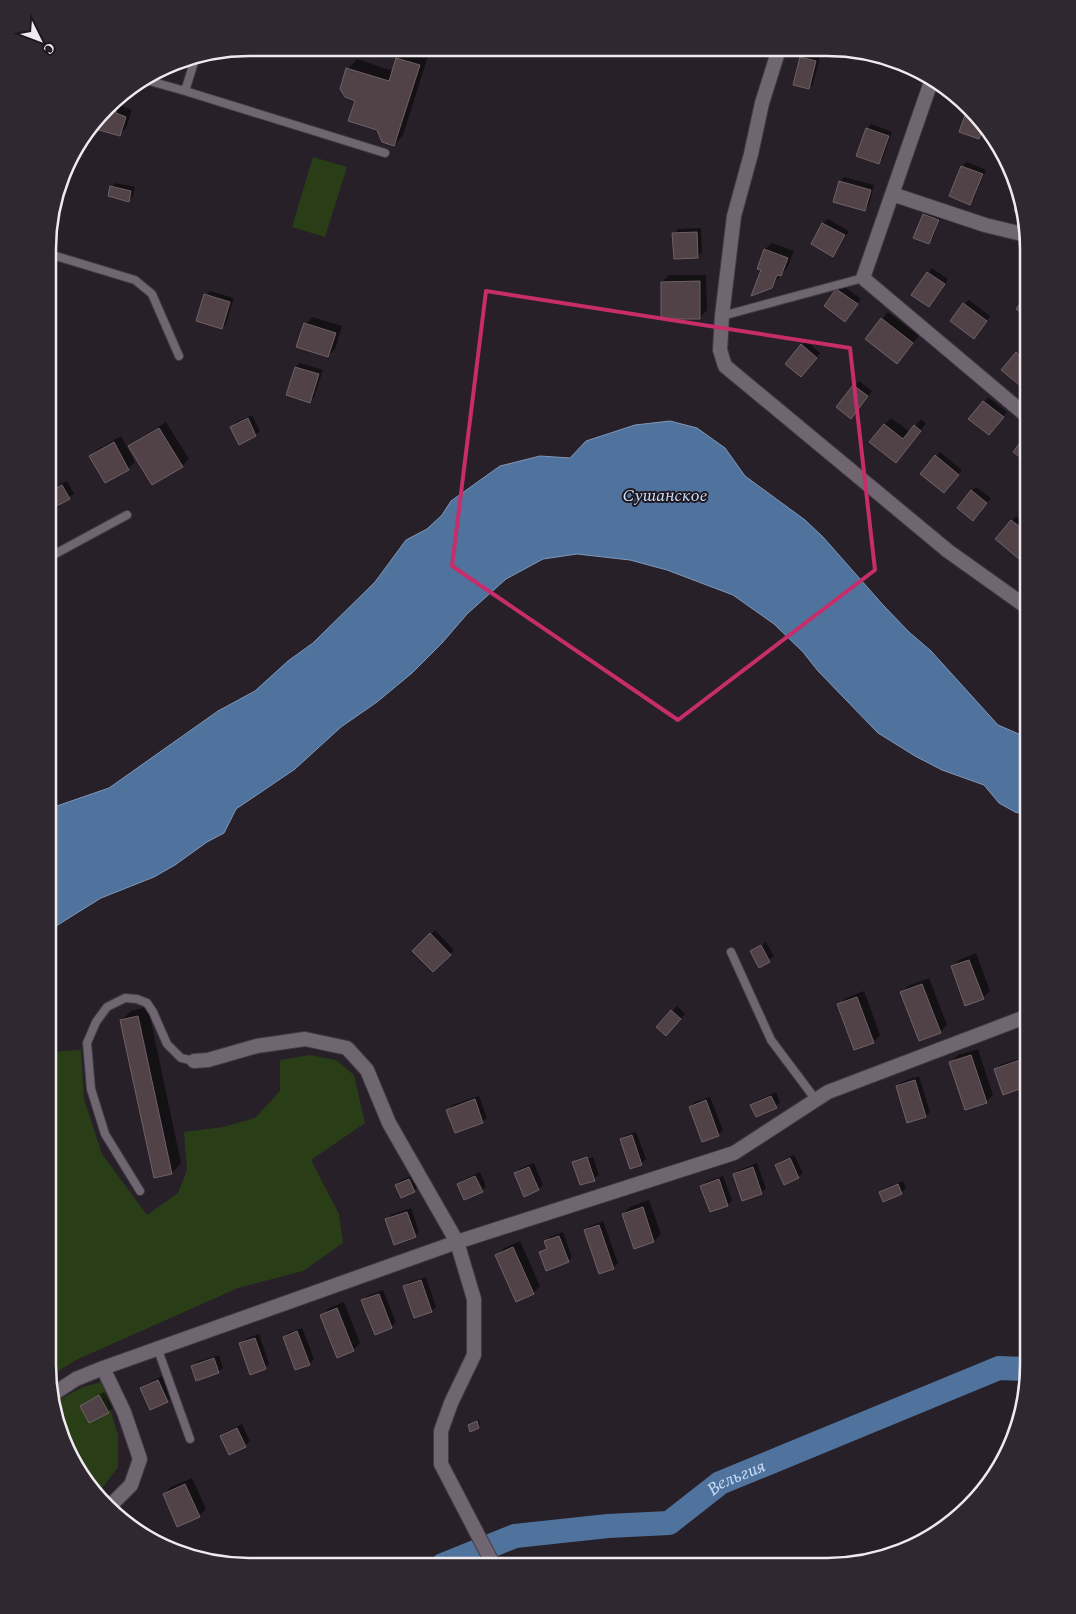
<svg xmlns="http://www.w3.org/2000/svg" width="1076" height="1614" font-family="Spectral,serif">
	<rect width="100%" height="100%" fill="#272029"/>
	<path fill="#293e17" d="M313 157 347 167 325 237 292 227Z
		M81 1050 84 1099 102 1154 147 1215 178 1193 187 1170 184 1132 223 1127 255 1118 280 1091V1060L310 1055 336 1060 354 1075 365 1123 311 1160 339 1214 343 1243 303 1271 238 1288 76 1360 50 1376 48 1365V1052Z
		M102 1382 118 1435V1467L97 1495 89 1488 63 1442 55 1402 83 1387Z"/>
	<path fill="#50739e" stroke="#8097b7" d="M670 421 697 428 725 448 745 476 805 520 823 537 883 605 909 632 931 651 998 725 1028 738V815L1015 812 999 803 984 785 942 770 915 756 878 733 818 671 803 652 774 624 733 595 667 570 630 560 577 554 543 559 506 579 467 614 442 643 412 673 377 702 341 727 295 769 236 809 224 833 207 842 175 865 154 877 101 898 48 931V809L109 788 218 711 255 691 288 661 313 643 375 582 406 540 427 529 442 515 451 501 500 466 540 456 570 458 586 441 635 425Z"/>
	<path fill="#0007" d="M407 49 428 56 403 135 394 145 378 129 348 69 357 59 393 71 397 59Z
		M806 54 820 57 813 84 808 88 801 58Z
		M113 101 123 104 122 106 132 110 126 128 119 135 92 126Z
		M969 108 986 125 983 133 978 138Z
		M871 124 892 132 883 158 879 163 867 129Z
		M967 162 986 170 974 199 970 203 951 196 962 166Z
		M844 177 874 185 869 205 865 210 840 182Z
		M116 183 135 187 133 196 129 200 111 187Z
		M928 210 942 215 933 238 929 243 915 237 924 214Z
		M828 219 849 231 837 251 833 255 812 243 823 223Z
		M701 228 702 252 697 257 674 234 678 229Z
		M772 243 794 251 787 268 771 287 762 270 759 268 765 249Z
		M932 268 948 279 933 301 913 295Z
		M669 275H706L707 310 700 317 662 282Z
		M842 285 861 299 849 316 826 306Z
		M210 291 234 298 226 324 222 328 206 295Z
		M969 300 990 316 978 333 964 304Z
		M888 312 919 336 897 362 882 319Z
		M312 317 342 326 335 349 328 356 306 324Z
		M806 341 820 353 805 371 802 345Z
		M1024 346 1028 350V390L1003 369Z
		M300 363 323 370 314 397 310 402 296 367Z
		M859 381 872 391 855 413 838 407Z
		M988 397 1007 412 993 429 970 419Z
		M252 415 260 431 255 435 232 427 236 422Z
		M891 418 910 432 921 419 926 423 902 454 884 425Z
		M166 422 189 459 182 466 130 446 137 440Z
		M121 436 135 462 128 469 105 481 91 456 98 449Z
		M940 452 962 470 949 487 936 456Z
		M67 481 74 494 59 503 60 506 56 510 49 514V487L53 484 55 488Z
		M976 487 991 498 977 515 972 491Z
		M1016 516 1028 526V547L1024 553 997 539Z
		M435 930 454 950 433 970 414 951Z
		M766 942 774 956 760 966 752 952Z
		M976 953 990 991 983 998 952 967 959 960Z
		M929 978 947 1025 940 1032 902 993 908 986Z
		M864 991 880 1035 873 1042 839 1004 846 998Z
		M677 1006 685 1014 666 1034 658 1027Z
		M148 1007 181 1163 172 1173 122 1020 131 1011Z
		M978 1049 993 1095 986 1102 951 1062 958 1055Z
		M1024 1057 1028 1069V1084L1004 1093 996 1070 1000 1065Z
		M919 1076 930 1112 925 1116 897 1086 902 1082Z
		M776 1092 780 1102 776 1106H752L756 1101Z
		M479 1096 487 1118 482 1122 448 1110 452 1105Z
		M710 1097 723 1130 718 1135 690 1107 695 1102Z
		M636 1132 646 1159 641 1164 622 1139 626 1135Z
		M592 1154 577 1159V1162L593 1157 599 1175 594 1179 574 1162 578 1158Z
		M794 1155 803 1173 798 1177 777 1166 781 1161Z
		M534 1163 543 1185 539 1189 515 1174 519 1169Z
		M757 1163 766 1188 761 1193 734 1174 739 1170Z
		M480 1172 486 1186 482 1191 458 1184 463 1180Z
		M413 1175 418 1187 414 1191 396 1185 401 1180Z
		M723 1176 732 1200 728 1205 710 1211 702 1186 706 1182Z
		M903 1181 906 1188 901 1193H881L885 1188Z
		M649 1200 661 1234 654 1241 635 1247 623 1214 630 1207Z
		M411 1208 419 1232 415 1236 387 1220 391 1215Z
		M603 1221 618 1263 613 1268 585 1230 590 1226Z
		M563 1232 572 1257 568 1261 541 1252 548 1247 546 1242 550 1237Z
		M520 1241 540 1286 533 1293 497 1255 504 1248Z
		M426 1277 436 1307 431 1311 405 1286 409 1282Z
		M383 1290 396 1322 391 1327 363 1301 367 1296Z
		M344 1302 360 1343 353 1350 322 1315 329 1308Z
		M302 1328 314 1359 309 1364 284 1337 288 1333Z
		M259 1334 269 1364 265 1368 241 1344 245 1339Z
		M219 1355 223 1368 218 1372 193 1366 197 1362Z
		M162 1376 172 1397 167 1401 142 1388 146 1384Z
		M104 1392 112 1408 108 1412 82 1406 86 1402Z
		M479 1420 480 1425 479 1427 469 1425Z
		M242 1424 250 1441 245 1446 221 1436 226 1432Z
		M192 1478 206 1509 199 1516 164 1494 171 1487Z"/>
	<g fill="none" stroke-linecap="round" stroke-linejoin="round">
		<path stroke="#50739e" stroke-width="24" id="s1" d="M443 1565 515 1536 608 1526 669 1523 720 1483 999 1368 1028 1369"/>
	</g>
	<path fill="#504246" stroke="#706165" d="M800 57 816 61 809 89 793 85Z
		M396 58 420 65 394 146 382 142 377 130 348 121 355 101 345 97 340 89 346 68 389 81Z
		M885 58 904 63 914 69 913 72 884 63Z
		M968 107 984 124 979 139 959 132Z
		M108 108 116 111V113L126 117 120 136 92 128Z
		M866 128 889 136 879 164 856 156Z
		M961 166 983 174 970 205 949 196Z
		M839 181 871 190 865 211 833 202Z
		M110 186 131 191 129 202 108 196Z
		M1018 198 1022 214 1014 211Z
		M923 214 939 220 929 244 913 238Z
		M822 223 845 235 833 257 811 244Z
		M697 232 698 258 674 259 672 233Z
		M764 249 788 258 781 276 777 275 772 288 751 296 761 270 757 269Z
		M927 272 945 284 929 307 911 295Z
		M700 281V319H661V282Z
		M836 289 858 304 845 322 824 306Z
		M1028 292V318L1016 309Z
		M204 294 230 302 222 329 196 321Z
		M963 303 987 321 974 339 950 321Z
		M881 318 913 343 897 364 865 339Z
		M304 323 336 333 328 357 296 347Z
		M801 344 817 358 801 377 785 364Z
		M1016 352 1028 362V392L1001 370Z
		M295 367 319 374 310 403 286 395Z
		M853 385 868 396 851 419 836 407Z
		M983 401 1004 417 989 435 968 419Z
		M248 418 256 436 239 445 230 427Z
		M884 424 903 439 914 425 921 431 896 463 869 442Z
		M159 428 183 467 152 485 128 446Z
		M1028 432V463L1013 452Z
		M114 442 129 470 105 483 89 456Z
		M935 455 959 475 944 493 920 474Z
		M62 485 70 499 55 507 57 511 49 515V488L51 491Z
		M971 490 987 503 973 521 957 508Z
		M1011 520 1028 533V547L1019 559 995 539Z
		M430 933 451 955 433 972 412 951Z
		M761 945 770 962 759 968 750 951Z
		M969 960 984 999 965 1006 951 966Z
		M922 984 941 1033 919 1041 900 992Z
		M857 997 874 1043 854 1050 837 1004Z
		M671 1010 681 1019 666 1036 656 1027Z
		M138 1016 172 1174 154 1178 120 1020Z
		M971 1055 987 1103 965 1110 949 1062Z
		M1020 1060 1028 1086 1003 1095 994 1069Z
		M915 1080 926 1117 907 1123 896 1086Z
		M771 1096 777 1108 756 1117 750 1105Z
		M475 1099 483 1123 455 1133 446 1110Z
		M706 1100 719 1136 702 1142 689 1107Z
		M632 1135 642 1165 630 1169 620 1139Z
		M587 1157 595 1181 580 1185 572 1162Z
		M790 1158 799 1178 784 1185 775 1165Z
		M529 1167 539 1190 524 1197 514 1173Z
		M753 1167 762 1194 742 1201 733 1174Z
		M475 1176 483 1192 464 1200 457 1184Z
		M409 1179 415 1192 401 1198 395 1185Z
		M719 1179 728 1206 710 1212 700 1186Z
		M898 1184 902 1194 883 1202 879 1192Z
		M643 1207 654 1242 634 1249 622 1214Z
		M407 1212 416 1237 394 1245 385 1219Z
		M599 1225 614 1269 599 1274 584 1230Z
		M559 1236 569 1262 546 1271 539 1252 547 1249 544 1241Z
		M513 1247 534 1294 516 1302 495 1255Z
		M421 1280 432 1312 414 1318 403 1286Z
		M379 1294 392 1328 375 1335 361 1300Z
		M337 1308 354 1351 337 1358 320 1315Z
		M297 1331 310 1365 295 1370 283 1337Z
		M255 1338 266 1369 250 1375 239 1343Z
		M214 1358 219 1373 196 1381 191 1366Z
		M158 1380 168 1402 150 1410 140 1388Z
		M99 1395 109 1413 89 1423 80 1406Z
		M477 1421 479 1428 470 1432 468 1425Z
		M237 1428 246 1447 229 1455 220 1436Z
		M185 1484 200 1517 177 1527 163 1494Z"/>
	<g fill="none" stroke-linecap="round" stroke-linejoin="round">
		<g stroke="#413b43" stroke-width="10">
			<path id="service" d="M196 56 185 91 385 153
				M146 80 185 91
				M49 254 135 280 152 294 179 356
				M722 316 863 278
				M49 553 55 554 127 515
				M731 952 771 1040 816 1100
				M140 1191 105 1134 91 1089 87 1043 96 1022 107 1007 125 998 137 999 147 1003 153 1012 167 1044 181 1058 194 1061
				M158 1350 190 1439"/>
		</g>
		<g stroke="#413b43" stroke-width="16">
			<path id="minor" d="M779 49 762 103 751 154 734 216 722 316 720 350 725 366 948 551 1028 608
				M932 79 863 278 1028 417
				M892 194 985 225 1026 235
				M194 1061 208 1060 257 1046 305 1039 347 1048 367 1070 389 1123 457 1242 474 1299V1355L451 1403 441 1431V1464L494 1566
				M103 1368 124 1412 140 1459 131 1485 109 1507
				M53 1394 76 1379 103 1368 457 1242 734 1153 828 1092 1028 1016"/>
		</g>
		<use href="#service" stroke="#6f6671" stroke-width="8"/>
		<use href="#minor" stroke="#6f6671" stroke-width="14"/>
	</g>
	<path fill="none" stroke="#c62d6a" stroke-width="4" stroke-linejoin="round" d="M486 291 850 348 875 570 678 720 452 566Z"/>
	<g text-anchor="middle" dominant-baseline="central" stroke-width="4" stroke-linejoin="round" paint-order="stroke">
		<g font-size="18" font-style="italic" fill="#c8def9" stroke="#1e171f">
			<text x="665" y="495">Сушанское</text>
			<text stroke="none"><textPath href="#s1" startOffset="314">Вельгия</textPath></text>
		</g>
	</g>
	<path d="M0 0H1076V1614H0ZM249 56H827A193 193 0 0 1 1020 249V1365A193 193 0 0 1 827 1558H249A193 193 0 0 1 56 1365V249A193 193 0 0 1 249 56Z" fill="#2f2830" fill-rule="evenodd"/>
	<path fill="none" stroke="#efeaf0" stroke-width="2.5" d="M249 56H827A193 193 0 0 1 1020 249V1365A193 193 0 0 1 827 1558H249A193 193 0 0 1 56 1365V249A193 193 0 0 1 249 56Z"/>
	<g transform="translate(40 40) rotate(132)" stroke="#1e171f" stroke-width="4" paint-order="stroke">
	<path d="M0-4L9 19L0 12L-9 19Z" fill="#efeaf0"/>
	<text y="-8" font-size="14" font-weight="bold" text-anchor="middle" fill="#efeaf0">С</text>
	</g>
</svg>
